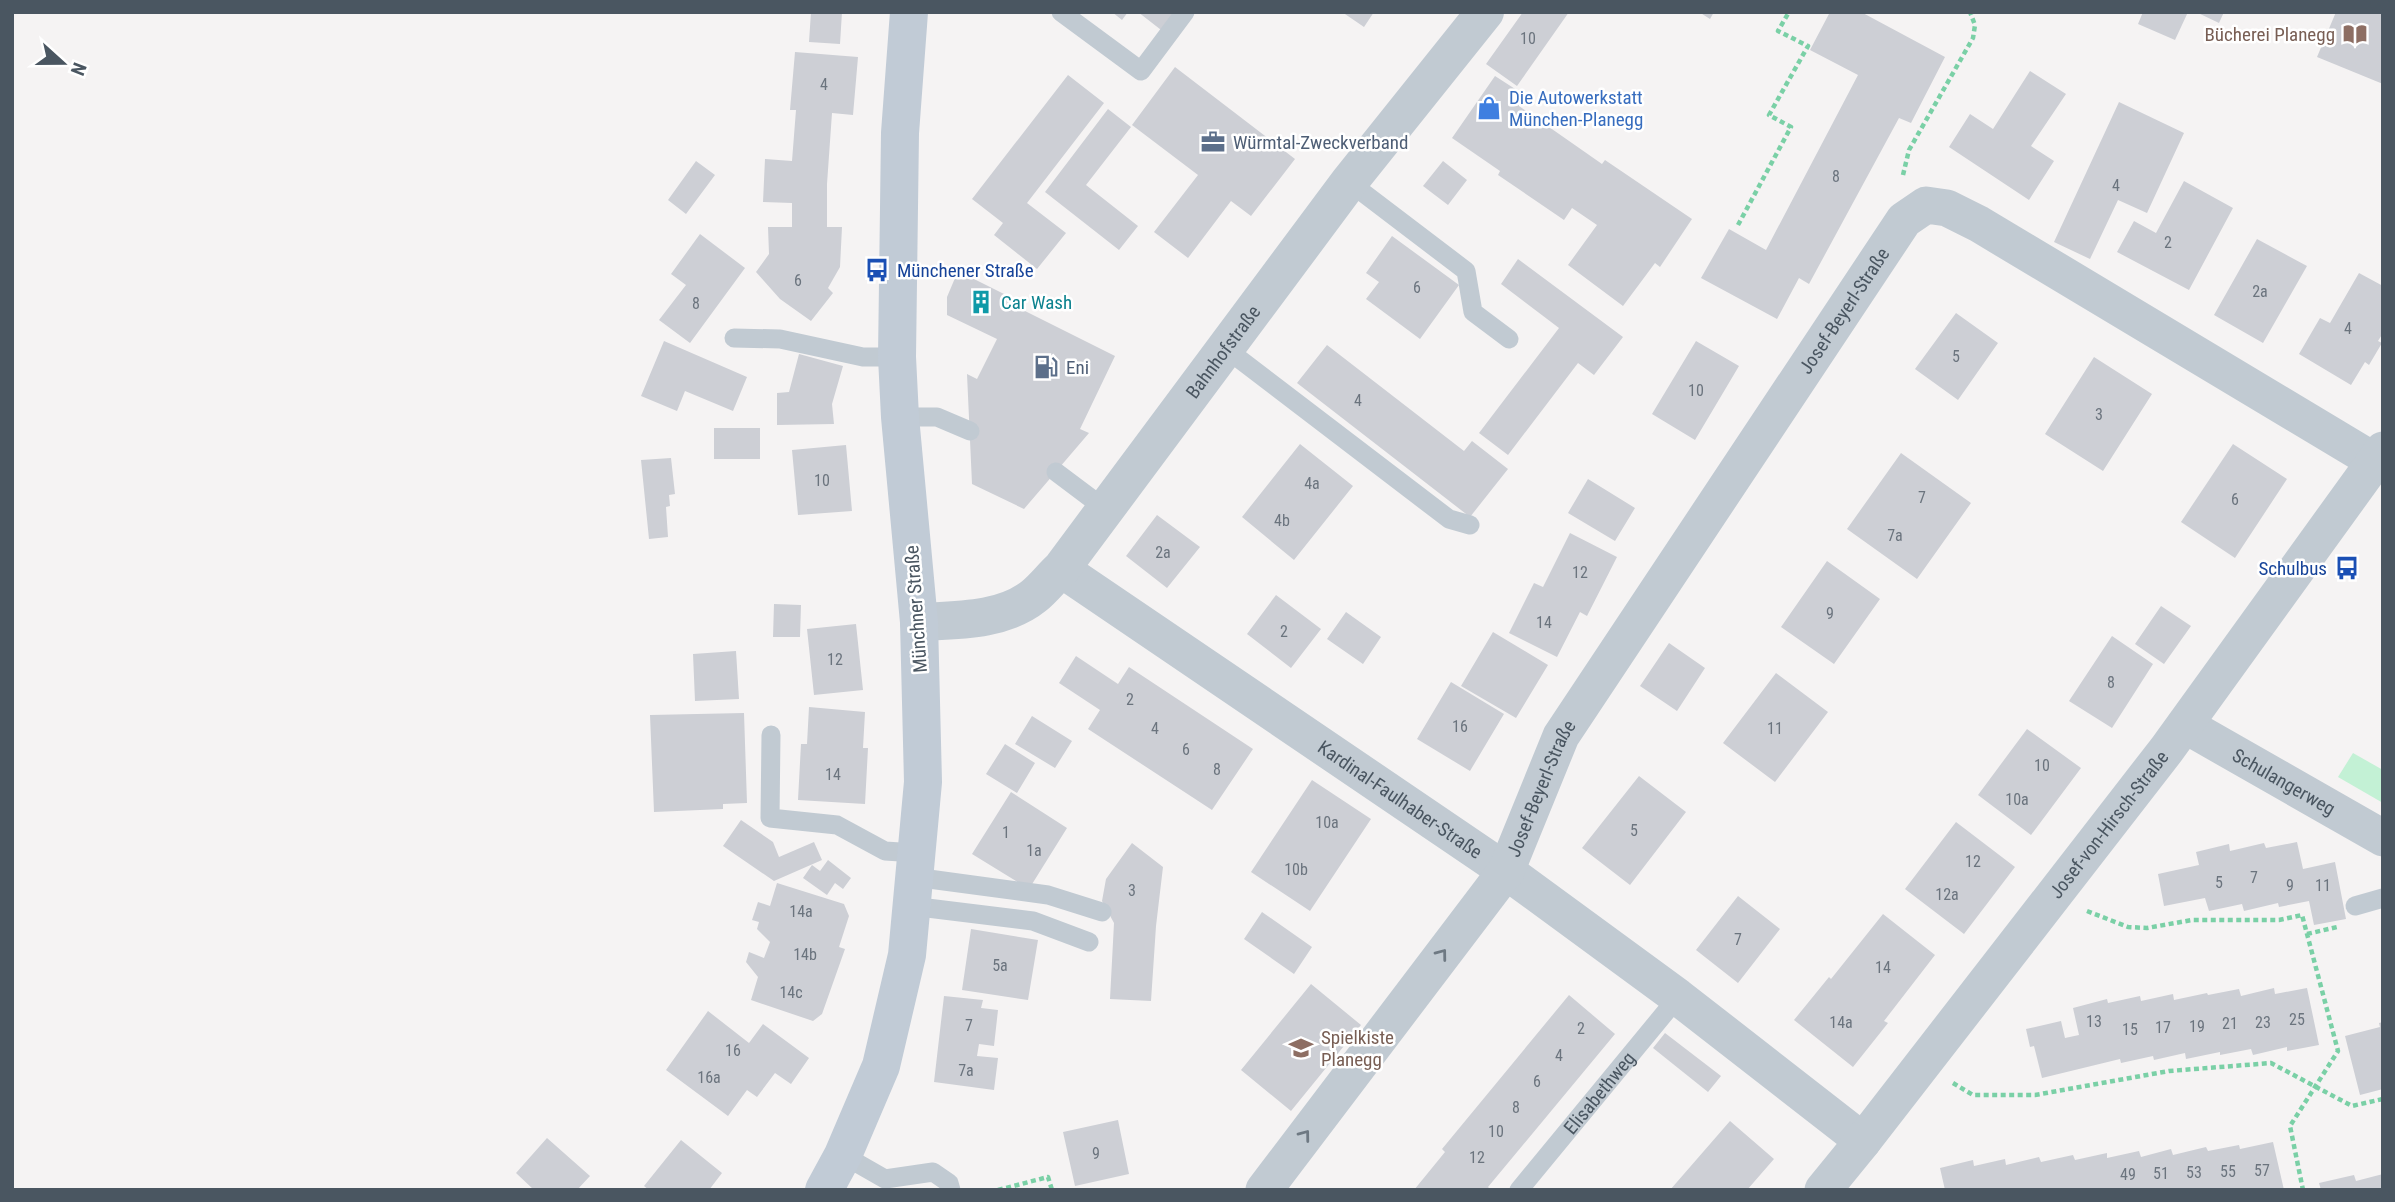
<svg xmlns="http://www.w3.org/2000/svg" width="2395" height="1202" font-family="'Roboto Condensed',sans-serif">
	<rect width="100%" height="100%" fill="#f5f3f3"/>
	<path fill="#c3f1d5" d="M2353 753 2383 770V803L2338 777Z"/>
	<path fill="#cdcfd5" d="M811 12H842L840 44 809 42Z
		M1112 12H1128L1122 20Z
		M1138 12H1181L1165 33Z
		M1342 12H1374L1364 27Z
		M1523 12H1569L1517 86 1486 64Z
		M1699 12H1714L1710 19Z
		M1830 12H1861L1945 57 1911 123 1899 118 1809 284 1799 278 1777 319 1701 278 1729 229 1766 250 1858 75 1810 50Z
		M2143 12H2188L2175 40 2138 24Z
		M2196 12H2224L2219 23Z
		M2336 12H2383V84L2317 57Z
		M795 52 858 57 853 115 832 113 827 184V227H842L840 267 828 288 833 293 811 321 780 299 756 272 769 254 768 227H792V203L763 202 765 159 792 161 796 110H790Z
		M1175 67 1295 159 1251 216 1231 201 1188 258 1154 232 1198 175 1132 125Z
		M2030 71 2066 94 2031 146 2054 161 2029 200 1949 147 1970 114 1993 129Z
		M1068 75 1104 103 1027 203 1066 233 1037 269 994 235 1003 223 972 199Z
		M1495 76 1526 96 1519 106 1602 164 1605 160 1692 219 1660 267 1655 263 1623 306 1568 265 1597 225 1572 208 1564 220 1498 175 1500 171 1452 138Z
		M2119 102 2184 133 2147 213 2118 200 2090 259 2054 242Z
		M1108 109 1131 127 1086 185 1138 226 1119 250 1045 192Z
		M696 161 715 175 686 214 668 200Z
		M1443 161 1467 180 1448 205 1423 186Z
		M2184 181 2233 208 2189 290 2117 252 2134 221 2156 233Z
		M700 234 745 268 690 343 659 320 686 285 671 274Z
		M1392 236 1459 285 1420 339 1366 299 1379 282 1366 273Z
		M2257 239 2307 266 2263 343 2214 315Z
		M1518 259 1623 337 1594 375 1578 363 1508 455 1479 433 1559 328 1501 284Z
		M958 271 1016 300 1013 305 1115 356 1080 429 1089 433 1024 509 972 484 967 374 977 379 997 339 947 315V297Z
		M2359 273 2383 286V333L2378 341 2382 343 2369 365 2365 362 2351 385 2299 354 2320 318 2330 323Z
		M1956 313 1998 343 1958 400 1915 369Z
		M664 341 747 377 733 411 685 391 677 411 641 396Z
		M1696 341 1739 366 1695 440 1652 414Z
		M1327 345 1464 451 1472 441 1508 469 1470 517 1297 383Z
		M799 354 843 366 832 404 834 424 777 425V393L789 392Z
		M2094 357 2152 394 2103 471 2045 434Z
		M714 428H760V459H714Z
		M1300 444 1353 486 1294 560 1242 517Z
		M2233 444 2287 479 2235 558 2181 522Z
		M846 445 852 511 798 515 792 450Z
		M1901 453 1971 503 1917 579 1847 529Z
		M671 458 675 494 669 495 670 506 666 507 668 537 649 539 641 460Z
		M1588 479 1635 508 1615 541 1568 513Z
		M1157 515 1200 547 1167 588 1126 556Z
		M1570 533 1617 557 1587 616 1580 612 1557 657 1509 633 1534 583 1543 587Z
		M1827 561 1880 599 1834 664 1781 627Z
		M1276 595 1321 629 1291 668 1247 634Z
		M774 604 801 605 800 637H773Z
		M2161 606 2191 626 2164 664 2135 644Z
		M1346 612 1381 637 1363 664 1327 639Z
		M856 624 863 690 814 695 807 629Z
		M1493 632 1548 665 1516 718 1461 686Z
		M2112 636 2153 664 2112 728 2069 701Z
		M1669 643 1705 668 1677 711 1640 686Z
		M736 651 739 699 695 701 693 654Z
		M1076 656 1118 684 1129 667 1253 749 1212 810 1088 729 1100 710 1059 683Z
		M1776 673 1828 712 1775 782 1723 743Z
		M1451 682 1504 714 1470 771 1417 739Z
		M809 707 865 712 863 748H868L865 804 798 800 801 744H807Z
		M744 713 747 803 723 804V809L654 812 650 715Z
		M1032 716 1072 741 1055 768 1015 744Z
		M2027 729 2081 768 2031 835 1978 795Z
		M1005 744 1035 763 1017 793 986 774Z
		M1639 776 1686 812 1630 885 1582 848Z
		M1312 780 1371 819 1310 911 1251 872Z
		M1011 792 1067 828 1029 889 972 854Z
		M741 820 773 842 779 857 814 842 822 860 774 881 723 846Z
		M1956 822 2015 867 1964 934 1905 889Z
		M2297 842 2303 869 2335 862 2346 919 2314 925 2309 901 2279 907 2278 903 2244 911 2242 904 2209 911 2205 898 2164 906 2158 874 2199 865 2196 852 2229 844 2230 851 2264 843 2266 848Z
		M1132 843 1163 867 1156 926 1151 1001 1110 999 1114 923 1102 901 1106 879Z
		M828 860 851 878 843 889 835 883 827 895 803 878 812 865 820 871Z
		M777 883 844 904 849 916 839 947 845 949 822 1014 813 1021 751 1000 758 977 746 962 749 952 764 958 770 942 757 929 759 922 752 920 758 902 770 906Z
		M1738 896 1780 929 1738 983 1696 950Z
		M1262 912 1312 947 1294 974 1244 939Z
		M1883 914 1935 955 1884 1021 1888 1023 1853 1067 1794 1020 1829 977 1831 979Z
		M971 929 1038 940 1028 1000 962 990Z
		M1311 984 1361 1025 1291 1111 1241 1070Z
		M2274 988 2275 994 2307 988 2319 1045 2287 1051V1047L2253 1055 2251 1049 2220 1055V1052L2186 1059 2185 1053 2154 1060 2153 1056 2121 1063 2120 1059 2042 1078 2034 1046 2030 1047 2026 1029 2061 1021 2065 1038 2079 1035 2073 1008 2107 999 2108 1003 2140 996 2141 1001 2173 994 2174 1000 2207 993 2208 995 2239 989 2241 996Z
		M1569 995 1615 1034 1488 1187 1491 1190H1414L1445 1152 1442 1149Z
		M944 996 983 1000 981 1008 998 1010 994 1046 979 1044 977 1056 998 1058 994 1090 934 1082Z
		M708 1011 749 1043 763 1024 809 1058 791 1084 775 1073 757 1097 747 1090 728 1116 666 1070Z
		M2383 1022V1089L2360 1095 2345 1036 2380 1027 2379 1023Z
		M1665 1033 1721 1076 1708 1092 1653 1048Z
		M1118 1120 1129 1174 1075 1186 1063 1132Z
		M1730 1121 1774 1159 1747 1190H1670Z
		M547 1138 590 1176 577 1190H534L516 1173Z
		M681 1140 722 1173 709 1190H649L644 1186Z
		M2273 1142 2284 1190H1945L1940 1168 1973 1160 1974 1166 2005 1159 2006 1165 2039 1157 2041 1162 2073 1155 2075 1160 2107 1153V1158L2139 1151 2141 1157 2171 1149 2173 1155 2206 1147 2208 1151 2239 1145 2240 1149Z
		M2383 1174V1190H2321L2319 1183 2354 1175 2356 1181Z"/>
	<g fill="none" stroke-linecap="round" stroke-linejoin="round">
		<path stroke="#7ad0a6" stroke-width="4.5" stroke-dasharray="5 3.5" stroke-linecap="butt" d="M1903 175 1909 150 1973 38 1975 25 1970 12
			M1738 225 1791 127 1769 115 1808 46 1778 31 1789 12
			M2087 911 2128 927 2147 928 2192 920H2279L2302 915 2338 1051 2290 1126 2303 1190
			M2307 934 2337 927
			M1953 1083 1973 1095H2035L2169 1071 2271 1063 2352 1106 2383 1099
			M998 1190 1048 1177 1052 1190"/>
		<g stroke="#c1cad2" stroke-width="19">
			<path d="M1061 12 1141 71 1185 12"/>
			<path d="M1349 182 1466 271 1473 312 1509 339"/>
			<path d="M734 338 780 339 863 357H897"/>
			<path d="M1225 348 1449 519 1470 525"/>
			<path d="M900 417H937L970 431"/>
			<path d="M1056 472 1104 508"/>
			<path d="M771 735 770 818 837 825 885 851 916 853"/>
			<path d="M914 877 1048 895 1102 912"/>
			<path d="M911 906 1033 921 1089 942"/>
			<path d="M2355 906 2383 898"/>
			<path d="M843 1155 885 1179 933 1172 949 1183 951 1190"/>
			<path id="s1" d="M1519 1190 1678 997"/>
		</g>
		<g stroke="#c1cad2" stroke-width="37">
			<path id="s2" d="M1061 569 1506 871 1678 997 1863 1141"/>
			<path id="s3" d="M2185 725 2383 838"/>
			<path id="s4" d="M1264 1190 1506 871 1561 736 1904 220 1926 205 1947 208 1979 224 2376 462"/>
			<path id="s5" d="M1823 1190 1863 1141 2167 749 2383 450"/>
		</g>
		<path stroke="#c1cad2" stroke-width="38" id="s6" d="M919 622C957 620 1003 621 1034 596 1044 588 1052 577 1061 569L1349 182 1485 12"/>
		<path stroke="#c1cbd6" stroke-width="38" d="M824 1190 843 1155 881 1066 907 955 923 782 919 622 900 417 897 357 900 133 909 12"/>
	</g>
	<defs><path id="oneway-chevron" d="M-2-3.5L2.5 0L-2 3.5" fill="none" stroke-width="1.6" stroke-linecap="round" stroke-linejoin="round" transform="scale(1.75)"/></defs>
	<g stroke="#6e7983">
		<use href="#oneway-chevron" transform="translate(1442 954) rotate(-53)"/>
		<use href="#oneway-chevron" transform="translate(1305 1135) rotate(-53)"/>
	</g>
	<defs>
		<g id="library-bare" transform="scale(1.89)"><path d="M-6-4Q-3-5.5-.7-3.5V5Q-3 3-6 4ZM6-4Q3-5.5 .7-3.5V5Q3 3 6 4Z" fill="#8d6e63" stroke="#fff" stroke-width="2.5" paint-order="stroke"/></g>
		<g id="shop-bare" transform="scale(1.89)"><path d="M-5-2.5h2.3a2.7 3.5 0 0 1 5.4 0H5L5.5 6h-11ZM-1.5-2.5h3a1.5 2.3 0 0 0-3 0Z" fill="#3f7fe0" stroke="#fff" stroke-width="2.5" paint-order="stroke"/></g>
		<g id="office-bare" transform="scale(1.89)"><path d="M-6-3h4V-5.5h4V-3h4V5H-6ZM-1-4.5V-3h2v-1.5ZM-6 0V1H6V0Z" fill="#5c6f8a" stroke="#fff" stroke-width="2.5" paint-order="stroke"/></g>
		<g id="bus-bare" transform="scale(1.89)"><path d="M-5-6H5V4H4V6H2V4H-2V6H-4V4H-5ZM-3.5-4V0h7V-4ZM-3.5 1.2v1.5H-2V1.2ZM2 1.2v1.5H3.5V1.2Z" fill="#1a4fb4" stroke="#fff" stroke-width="2.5" paint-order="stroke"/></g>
		<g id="building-bare" transform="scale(1.89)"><path d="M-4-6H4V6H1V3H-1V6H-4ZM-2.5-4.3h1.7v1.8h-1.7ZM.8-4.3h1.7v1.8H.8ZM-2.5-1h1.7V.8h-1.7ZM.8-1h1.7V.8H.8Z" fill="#0f9aa8" stroke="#fff" stroke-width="2.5" paint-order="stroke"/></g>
		<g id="fuel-bare" transform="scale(1.89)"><path d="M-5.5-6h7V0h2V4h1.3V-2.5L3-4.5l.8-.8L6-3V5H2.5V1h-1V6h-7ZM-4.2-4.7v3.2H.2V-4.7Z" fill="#5c6f8a" stroke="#fff" stroke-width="2.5" paint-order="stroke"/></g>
		<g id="school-bare" transform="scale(1.89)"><path d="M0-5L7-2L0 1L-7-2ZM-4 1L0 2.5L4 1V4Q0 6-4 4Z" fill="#8d6e63" stroke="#fff" stroke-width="2.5" paint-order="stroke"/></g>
	</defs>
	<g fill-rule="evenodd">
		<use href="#library-bare" x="2355" y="34"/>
		<use href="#shop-bare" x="1489" y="108"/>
		<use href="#office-bare" x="1213" y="142"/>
		<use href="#bus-bare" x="877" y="270"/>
		<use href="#building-bare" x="981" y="302"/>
		<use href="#fuel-bare" x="1046" y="367"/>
		<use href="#bus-bare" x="2347" y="568"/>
		<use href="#school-bare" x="1301" y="1048"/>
	</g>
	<g text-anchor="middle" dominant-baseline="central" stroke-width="5" stroke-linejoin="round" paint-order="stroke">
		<g font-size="16" fill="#6b747e">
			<text x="1528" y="38">10</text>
			<text x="824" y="84">4</text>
			<text x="1836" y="176">8</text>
			<text x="2116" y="185">4</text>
			<text x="2168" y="242">2</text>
			<text x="798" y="280">6</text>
			<text x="1417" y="287">6</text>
			<text x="2260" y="291">2a</text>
			<text x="696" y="303">8</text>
			<text x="2348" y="328">4</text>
			<text x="1956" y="356">5</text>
			<text x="1696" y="390">10</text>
			<text x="1358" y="400">4</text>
			<text x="2099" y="414">3</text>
			<text x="822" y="480">10</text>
			<text x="1312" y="483">4a</text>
			<text x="1922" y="497">7</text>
			<text x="2235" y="499">6</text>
			<text x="1282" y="520">4b</text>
			<text x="1895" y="535">7a</text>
			<text x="1163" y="552">2a</text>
			<text x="1580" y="572">12</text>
			<text x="1830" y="613">9</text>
			<text x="1544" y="622">14</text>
			<text x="1284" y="631">2</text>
			<text x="835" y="659">12</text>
			<text x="2111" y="682">8</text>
			<text x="1130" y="699">2</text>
			<text x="1460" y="726">16</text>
			<text x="1155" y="728">4</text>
			<text x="1775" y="728">11</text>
			<text x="1186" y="749">6</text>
			<text x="2042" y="765">10</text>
			<text x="1217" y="769">8</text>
			<text x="833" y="774">14</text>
			<text x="2017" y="799">10a</text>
			<text x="1327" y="822">10a</text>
			<text x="1634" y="830">5</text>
			<text x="1006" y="832">1</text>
			<text x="1034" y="850">1a</text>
			<text x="1973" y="861">12</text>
			<text x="1296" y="869">10b</text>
			<text x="2254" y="877">7</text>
			<text x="2219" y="882">5</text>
			<text x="2290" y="885">9</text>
			<text x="2323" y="885">11</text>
			<text x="1132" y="890">3</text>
			<text x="1947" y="894">12a</text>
			<text x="801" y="911">14a</text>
			<text x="1738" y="939">7</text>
			<text x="805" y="954">14b</text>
			<text x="1000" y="965">5a</text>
			<text x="1883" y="967">14</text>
			<text x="791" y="992">14c</text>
			<text x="2297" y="1019">25</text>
			<text x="2094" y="1021">13</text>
			<text x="1841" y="1022">14a</text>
			<text x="2263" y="1022">23</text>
			<text x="2230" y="1023">21</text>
			<text x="969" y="1025">7</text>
			<text x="2197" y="1026">19</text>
			<text x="2163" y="1027">17</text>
			<text x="1581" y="1028">2</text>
			<text x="2130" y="1029">15</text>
			<text x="733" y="1050">16</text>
			<text x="1559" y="1055">4</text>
			<text x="966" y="1070">7a</text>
			<text x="709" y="1077">16a</text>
			<text x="1537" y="1081">6</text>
			<text x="1516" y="1107">8</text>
			<text x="1496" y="1131">10</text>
			<text x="1096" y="1153">9</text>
			<text x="1477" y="1157">12</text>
			<text x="2262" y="1170">57</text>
			<text x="2228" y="1171">55</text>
			<text x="2194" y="1172">53</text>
			<text x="2161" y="1173">51</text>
			<text x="2128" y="1174">49</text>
		</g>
		<g font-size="19" fill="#785e54" stroke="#fff" text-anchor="end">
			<text x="2335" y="34">Bücherei Planegg</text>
			<text x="1321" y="1037" text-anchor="start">Spielkiste<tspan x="1321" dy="22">Planegg</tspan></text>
		</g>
		<g font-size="19" fill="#366cbe" stroke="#fff" text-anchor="start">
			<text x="1509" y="97">Die Autowerkstatt<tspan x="1509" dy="22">München-Planegg</tspan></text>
		</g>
		<g font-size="19" fill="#4e5e75" stroke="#fff" text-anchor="start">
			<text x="1233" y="142">Würmtal-Zweckverband</text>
			<text x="1066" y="367">Eni</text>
		</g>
		<g font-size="19" fill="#164399" stroke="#fff" text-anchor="start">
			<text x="897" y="270">Münchener Straße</text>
			<text x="2327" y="568" text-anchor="end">Schulbus</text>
		</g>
		<g font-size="19" fill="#0d838f" stroke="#fff" text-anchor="start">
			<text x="1001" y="302">Car Wash</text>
		</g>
		<g font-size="19" fill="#4a5661" stroke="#fff">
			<text stroke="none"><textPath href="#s4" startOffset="1057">Josef-Beyerl-Straße</textPath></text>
			<text stroke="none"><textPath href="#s6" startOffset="429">Bahnhofstraße</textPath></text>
			<text transform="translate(916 609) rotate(-94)">Münchner Straße</text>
			<text stroke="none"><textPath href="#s3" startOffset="114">Schulangerweg</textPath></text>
			<text stroke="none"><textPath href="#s4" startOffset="490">Josef-Beyerl-Straße</textPath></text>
			<text stroke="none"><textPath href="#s2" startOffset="410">Kardinal-Faulhaber-Straße</textPath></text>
			<text stroke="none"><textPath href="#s5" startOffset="464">Josef-von-Hirsch-Straße</textPath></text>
			<text stroke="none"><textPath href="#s1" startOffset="126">Elisabethweg</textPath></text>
		</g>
	</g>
	<rect width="2395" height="1202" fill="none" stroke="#4a5661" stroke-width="28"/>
	<g transform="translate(63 63) rotate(111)" stroke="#ffffff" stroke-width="5" paint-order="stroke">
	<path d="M0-5L12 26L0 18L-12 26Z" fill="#4a5661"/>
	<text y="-10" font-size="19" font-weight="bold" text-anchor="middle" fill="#4a5661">N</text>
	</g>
</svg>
